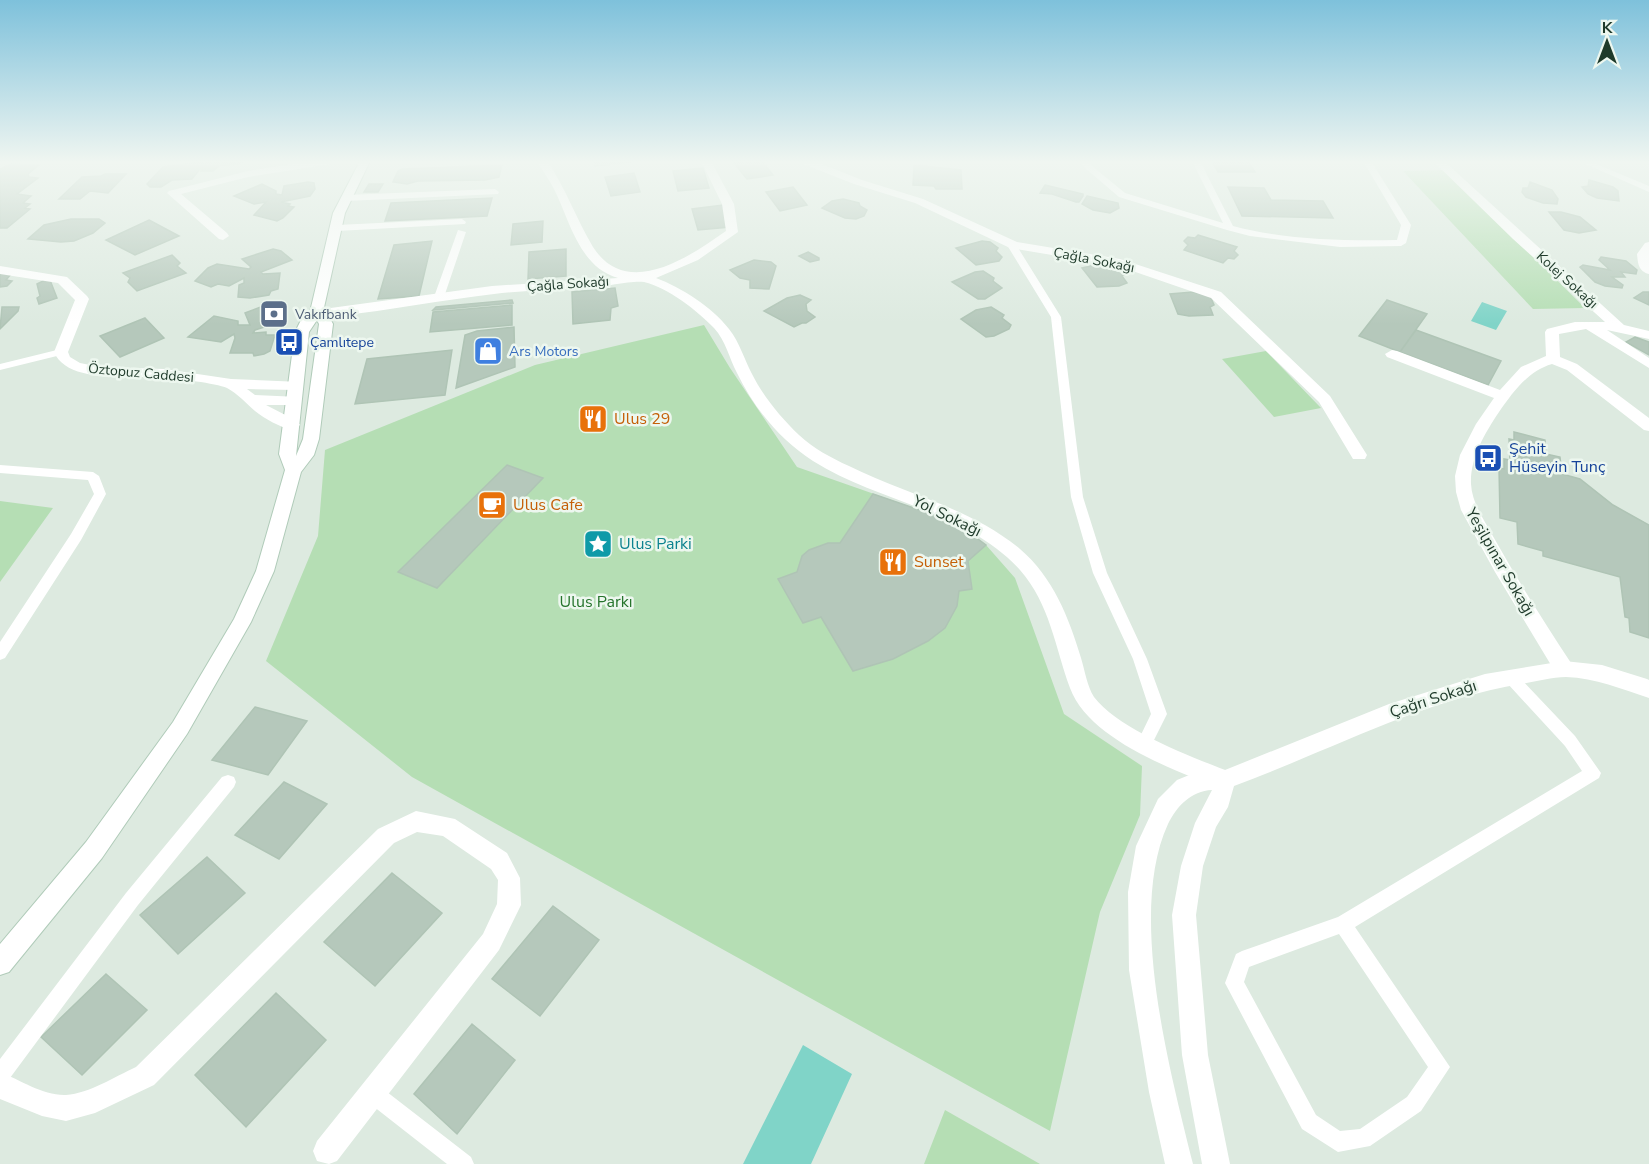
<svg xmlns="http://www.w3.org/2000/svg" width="1649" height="1164" font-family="'Nunito Sans',sans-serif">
	<rect width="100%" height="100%" fill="#ddeae0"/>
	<path fill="#b5deb4" d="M1446 170 1585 308 1533 309 1403 171Z
		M704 325 730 368 797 467 940 517 971 534 986 545 1015 578 1064 714 1142 766 1140 815 1100 912 1050 1131 412 777 266 661 318 536 325 450 535 365Z
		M1266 351 1321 408 1274 417 1222 359Z
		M0 501 53 508 0 582Z
		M945 1110 1040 1164H924Z"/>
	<path fill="#80d4c8" d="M1482 302 1507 311 1496 330 1471 321Z
		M803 1045 852 1074 811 1164H743Z"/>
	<path fill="#b5c8bb" stroke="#afc4b5" stroke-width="1.5" d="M207 161H243L239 164 220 165 213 171H201Z
		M594 161H630L631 162 595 166Z
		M745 161H762L773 175 747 179 734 163Z
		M1212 161H1248L1255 172H1218Z
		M200 162 204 164 192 179 172 180 161 187H150L147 184 163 167Z
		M11 164 39 165 28 174 29 177 38 178 17 194 31 196 23 203 30 204 25 208 30 209 7 228H0V169Z
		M502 165 499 177 485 180 418 181 407 184 393 182 398 171 402 169Z
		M914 165 961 170 962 189H936L934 186 913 185Z
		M703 168 709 188 678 191 673 171Z
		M634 173 640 192 611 196 605 177Z
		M105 174H126L108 193 90 191 80 199H59L82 177 101 176Z
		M1589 180 1613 187 1618 191 1619 201 1597 198 1588 194 1582 187 1588 186Z
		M308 182 314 183 315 189 310 196 281 202 290 204 288 206 294 207 283 218 277 221 254 215 266 202 254 204 234 196 262 184 276 191V194L282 195 284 186Z
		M1530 182 1552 190 1558 199 1557 204 1543 203 1526 197 1522 192 1523 188H1528Z
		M369 184H383L378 192H364Z
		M1045 185 1083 194V196L1079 202H1076L1052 194 1040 193Z
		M793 187 807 205 780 211 766 192Z
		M1228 187 1264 188 1271 200 1323 201 1333 218 1242 216Z
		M1087 196 1118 203 1119 208 1110 213 1093 210 1082 204Z
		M492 198 487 216 385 221 391 203Z
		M843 199 859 203 860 206 867 210 864 216 856 219 845 218 822 208 832 201Z
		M723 205 730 227 698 230 692 209Z
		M1549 212H1561L1580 217 1596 230 1579 233 1564 230Z
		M71 219H99L105 223 93 233 74 241 61 242 28 239 44 225Z
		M149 220 179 236 135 255 106 240Z
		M543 221 542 242 511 245 513 224Z
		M1198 235 1237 247 1234 251 1238 255 1234 259 1228 258 1223 263 1184 250 1188 245 1184 241 1188 237 1195 238Z
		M432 241 419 296 378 299 394 245Z
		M982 241 990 242 998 248 996 251 1002 257 999 261 976 265 956 248Z
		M273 249 281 251 292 260 261 272 263 274 280 273 278 289 271 291 269 295 250 298 238 297 239 285 244 283V278L229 286 218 284 211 287 195 281 208 268 217 264 249 269 251 267 242 259Z
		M566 249V276L528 279 529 252Z
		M808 252 819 258V260L810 262 799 256Z
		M172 255 180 263 177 266 186 273 137 291 128 282 130 278 123 273Z
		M1601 257 1626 261 1637 270 1636 274 1621 272 1625 277H1612L1623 285 1622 288 1605 286 1595 282 1580 267 1583 265 1610 270 1599 260Z
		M754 260 771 262 776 266 769 289 750 288V280L740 278 730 270Z
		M1099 264 1119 266 1126 274 1122 276 1127 283 1119 286 1097 287 1082 268Z
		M983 271 994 278 993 281 1002 288 985 299H978L952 282 975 272Z
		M0 273 11 274 6 280 12 281 7 286 0 287Z
		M47 279 50 280 57 298 39 304 37 298 40 296 37 284Z
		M615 288 618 306 611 308 610 320 573 324 572 292Z
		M1193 292 1210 296 1214 305 1210 307 1213 315 1189 316 1178 314 1170 294Z
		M1643 292H1649V305L1634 298Z
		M800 295 811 300 806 304 807 311 815 317 806 323H802L794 327 764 311 787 298Z
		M512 300 513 303 433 310 436 307Z
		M1387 300 1427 314 1400 352 1359 336Z
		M271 303 281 305 286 312 283 315 286 320 255 330 253 333 266 332V335H275L270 351 264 354 254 356 253 353H230L235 338 234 334 221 342 188 337 214 316 238 321V325H250L245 313Z
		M512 305V325L430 332 433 312Z
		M2 307H19L18 311 0 329Z
		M991 307 1004 315 1002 318 1011 325 1009 329 994 336 986 337 961 319 976 310Z
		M145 318 164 338 120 357 100 336Z
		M514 327 515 367 456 388 465 335 477 331Z
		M1416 330 1501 361 1488 385 1400 352Z
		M1635 337 1649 342V355L1626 342Z
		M452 350 445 395 355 404 367 359Z
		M1514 432 1545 440 1546 454 1560 457 1562 474 1580 479 1613 505 1649 525V638L1630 632 1629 618 1625 617 1620 577 1543 556V551L1518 544 1517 522 1500 518 1499 468 1504 469V459L1510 460 1509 439 1514 440Z
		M507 465 543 478 437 588 398 572Z
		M873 494 940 517 971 534 986 545 968 561 972 589 959 591 957 606 945 628 928 641 893 659 853 671 821 617 803 623 778 579 797 572 802 556 809 550 828 543H840Z
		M255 707 307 721 268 775 212 760Z
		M284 782 327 804 279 859 235 835Z
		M207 857 245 893 178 954 140 915Z
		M392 873 442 913 375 986 324 942Z
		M553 906 599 940 540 1016 492 979Z
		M106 974 147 1010 82 1075 41 1037Z
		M276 993 326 1040 246 1127 195 1075Z
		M472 1024 515 1060 457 1134 414 1094Z"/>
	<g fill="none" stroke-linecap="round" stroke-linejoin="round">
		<g stroke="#b0cbb9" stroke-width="2">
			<path id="secondary" d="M360 161H370L345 213 323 312 328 315 333 324 319 439 314 455 301 472 274 571 251 622 187 734 102 858 9 972 0 975V944L86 842 173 722 234 619 256 571 285 470 279 454 295 332 302 318 310 312 333 213ZM317 320 319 324 303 439 296 456 309 332Z"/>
		</g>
		<path fill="#fff" fill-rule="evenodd" d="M1077 161H1086L1125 193 1223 223 1192 161H1200L1233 226C1286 240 1343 241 1397 240L1401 225 1363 161H1371L1411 225 1406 243 1401 246 1340 247 1250 236 1227 230 1119 197Z
			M1579 161H1589L1649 186V192Z
			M495 189 499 192 498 194 346 201 342 198 346 195Z
			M462 219 466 222 465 224 337 231 332 228 337 225Z
			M458 230 466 232 444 297 439 300 435 299 434 297Z
			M1009 243H1015L1061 317 1083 497 1107 573 1147 659 1167 714 1150 748 1145 750 1140 748 1137 743 1151 714 1133 659 1093 573 1071 497 1051 317 1007 245Z
			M61 349 66 352 65 354 0 370V364Z
			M0 465 93 472 99 476 106 494 81 540 5 658 0 660V642L71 534 94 494 88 480 0 473Z
			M1512 673 1517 675 1575 736 1601 773 1599 778 1355 927 1450 1067 1421 1111 1370 1146 1338 1152 1302 1129 1225 983 1236 954 1242 951 1338 917 1582 771 1565 746 1507 683 1505 679 1507 675ZM1339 934 1428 1067 1407 1097 1360 1129 1340 1131 1316 1115 1244 982 1249 967Z
			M228 775 234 777 236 782 234 787 138 905 7 1082 0 1085V1059L126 893 222 777Z
			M371 1082 378 1085 471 1157 474 1164H447L364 1099 361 1092 364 1085Z"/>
		<path fill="#fff" fill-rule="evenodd" d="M311 161H335L330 164 248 177 181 194 227 233 229 236 223 240 219 239 167 193 169 191 248 171Z
			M537 161H547C566 188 576 219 593 247 627 300 689 257 726 231L722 204 701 161H711L734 204 738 232 698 260 656 278C682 288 711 306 729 329 740 343 744 359 752 374 763 396 781 418 799 435 813 448 831 458 849 466 905 494 971 508 1020 549 1053 577 1069 618 1081 658 1085 671 1087 686 1094 697 1119 730 1194 758 1233 773L1236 780 1233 787 1225 790C1176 771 1089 740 1070 688 1055 647 1050 604 1020 570 967 511 878 502 813 461 780 440 754 408 737 373 729 358 726 341 714 328 696 310 669 288 644 282 634 280 602 287 589 288 557 290 525 290 494 294 442 300 390 310 338 316L316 318 309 314 316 310 492 286 618 278C579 267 570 221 554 189 549 179 542 170 537 161Z
			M800 161H814L862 180 923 199 1017 242 1120 259 1221 292 1330 396 1367 455 1365 459H1353L1319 402 1211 298 1118 266 1010 248 915 203 854 184 801 163Z
			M1433 161H1444L1624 325 1649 331V339L1607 330 1649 358V368L1586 329 1559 334 1560 357 1577 364 1649 418V431L1644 430 1567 370 1552 364C1528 371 1513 392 1499 412 1485 433 1470 458 1471 484 1472 504 1485 521 1494 538 1518 581 1544 622 1571 663L1574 669 1571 675 1564 677 1557 675 1495 572 1461 510 1456 492 1455 476 1460 455 1476 424 1494 398 1387 357 1385 354 1392 350 1397 351 1500 390 1521 367 1546 356 1545 332 1547 329 1575 322H1605L1513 239Z
			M1649 242V274C1638 271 1638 263 1637 254L1645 243Z
			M416 811 455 819 507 853 520 878 521 905 499 950 337 1161 329 1164 317 1161 313 1151 317 1141 483 934 497 904 498 880 491 869 443 836 417 832 394 843 154 1085 95 1113 66 1121 42 1116 0 1099V1072C20 1080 44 1096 66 1095 90 1093 114 1077 136 1067L378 829Z"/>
		<path fill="#fff" fill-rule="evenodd" d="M0 266 67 277 87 296 89 299 68 352 70 357 80 363 100 367 164 369 231 379 301 382 303 385 301 388 296 390 247 389 255 395 299 397 301 400 294 405H266L297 421 300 425 292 430C280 427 265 419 255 411 247 404 237 393 227 388 216 383 177 379 164 377 134 375 68 385 54 352L75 300 58 283 0 274Z
			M1564 661 1602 665 1647 679 1649 680V698C1621 689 1596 678 1566 677 1551 677 1535 682 1521 684 1420 701 1329 751 1234 786L1228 807 1216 827 1203 866 1196 915 1208 1055 1230 1164H1202L1182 1055 1172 915 1181 866 1195 823 1212 790C1191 791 1177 806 1168 824 1127 913 1170 1071 1193 1164H1165L1149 1092 1129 970 1128 892 1136 846 1158 799 1177 780 1199 771 1225 770 1389 704 1485 674Z"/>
		<use href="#secondary" fill="#fff" fill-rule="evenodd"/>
	</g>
	<linearGradient id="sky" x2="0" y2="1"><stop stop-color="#7ec1db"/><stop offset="0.5" stop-color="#f0f6f1"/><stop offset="1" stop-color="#f0f6f1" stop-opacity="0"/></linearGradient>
	<rect width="1649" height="324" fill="url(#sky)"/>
	<defs>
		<g id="bank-square" transform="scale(1.5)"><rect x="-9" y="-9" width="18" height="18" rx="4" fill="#5c6f8a" stroke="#edf7ef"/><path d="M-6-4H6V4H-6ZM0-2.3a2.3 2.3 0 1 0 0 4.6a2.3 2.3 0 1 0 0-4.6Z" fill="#fff"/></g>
		<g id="bus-square" transform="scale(1.5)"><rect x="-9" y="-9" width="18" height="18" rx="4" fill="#1a4fb4" stroke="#edf7ef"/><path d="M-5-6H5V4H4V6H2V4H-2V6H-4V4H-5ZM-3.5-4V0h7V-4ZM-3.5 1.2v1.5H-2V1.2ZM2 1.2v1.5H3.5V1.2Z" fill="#fff"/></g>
		<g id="shop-square" transform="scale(1.5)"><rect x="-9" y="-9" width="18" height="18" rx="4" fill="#3f7fe0" stroke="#edf7ef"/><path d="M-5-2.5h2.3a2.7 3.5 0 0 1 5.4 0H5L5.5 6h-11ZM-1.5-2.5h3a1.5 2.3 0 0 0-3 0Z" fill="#fff"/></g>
		<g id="restaurant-square" transform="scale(1.5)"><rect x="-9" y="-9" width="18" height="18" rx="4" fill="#e8710a" stroke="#edf7ef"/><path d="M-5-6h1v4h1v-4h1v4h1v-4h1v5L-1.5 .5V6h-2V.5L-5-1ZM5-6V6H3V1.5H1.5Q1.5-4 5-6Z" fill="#fff"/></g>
		<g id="cafe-square" transform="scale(1.5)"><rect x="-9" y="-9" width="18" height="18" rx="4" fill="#e8710a" stroke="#edf7ef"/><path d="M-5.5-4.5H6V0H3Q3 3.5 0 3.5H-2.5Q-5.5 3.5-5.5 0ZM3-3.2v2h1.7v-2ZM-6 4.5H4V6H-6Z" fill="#fff"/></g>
		<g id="sight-square" transform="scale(1.5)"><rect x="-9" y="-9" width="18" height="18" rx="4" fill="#0f9aa8" stroke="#edf7ef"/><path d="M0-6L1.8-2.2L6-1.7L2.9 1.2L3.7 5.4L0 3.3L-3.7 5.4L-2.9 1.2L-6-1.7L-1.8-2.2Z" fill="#fff"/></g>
	</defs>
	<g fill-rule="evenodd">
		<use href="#bank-square" x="274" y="314"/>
		<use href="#bus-square" x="289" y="342"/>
		<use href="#shop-square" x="488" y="351"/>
		<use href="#restaurant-square" x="593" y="419"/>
		<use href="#bus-square" x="1488" y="458"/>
		<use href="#cafe-square" x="492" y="505"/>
		<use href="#sight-square" x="598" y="544"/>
		<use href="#restaurant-square" x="893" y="562"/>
	</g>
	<g text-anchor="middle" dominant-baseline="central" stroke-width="5" stroke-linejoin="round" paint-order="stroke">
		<g font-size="14" fill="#1e3a2a" stroke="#edf7ef">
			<text transform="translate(1094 260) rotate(11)">Çağla Sokağı</text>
			<text transform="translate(1567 280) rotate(42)">Kolej Sokağı</text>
			<text transform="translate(568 284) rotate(-4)">Çağla Sokağı</text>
			<text transform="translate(141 373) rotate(5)">Öztopuz Caddesi</text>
		</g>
		<g font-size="14" fill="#4e5e75" stroke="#edf7ef" text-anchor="start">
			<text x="295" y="314">Vakıfbank</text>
		</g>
		<g font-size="14" fill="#164399" stroke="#edf7ef" text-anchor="start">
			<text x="310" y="342">Çamlıtepe</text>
		</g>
		<g font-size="14" fill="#366cbe" stroke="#edf7ef" text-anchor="start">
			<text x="509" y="351">Ars Motors</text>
		</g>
		<g font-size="16" fill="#c56008" stroke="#edf7ef" text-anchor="start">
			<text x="614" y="419">Ulus 29</text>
			<text x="513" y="505">Ulus Cafe</text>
			<text x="914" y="562">Sunset</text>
		</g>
		<g font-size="16" fill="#164399" stroke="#edf7ef" text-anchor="start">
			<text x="1509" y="449">Şehit<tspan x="1509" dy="18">Hüseyin Tunç</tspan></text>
		</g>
		<g font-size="16" fill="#1e3a2a" stroke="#edf7ef">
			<text transform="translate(947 516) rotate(26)">Yol Sokağı</text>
			<text transform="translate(1500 562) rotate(60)">Yeşilpınar Sokağı</text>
			<text transform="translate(1433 699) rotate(-18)">Çağrı Sokağı</text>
		</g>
		<g font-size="16" fill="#0d838f" stroke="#edf7ef" text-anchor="start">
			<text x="619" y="544">Ulus Parki</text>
		</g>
		<g font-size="16" fill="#26742c" stroke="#edf7ef">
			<text x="596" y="602">Ulus Parkı</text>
		</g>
	</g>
	<g transform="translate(1607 42)" stroke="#edf7ef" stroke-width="4.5" paint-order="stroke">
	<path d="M0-4.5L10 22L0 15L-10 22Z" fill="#1e3a2a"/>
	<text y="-9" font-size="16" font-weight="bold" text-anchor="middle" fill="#1e3a2a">K</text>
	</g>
</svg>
